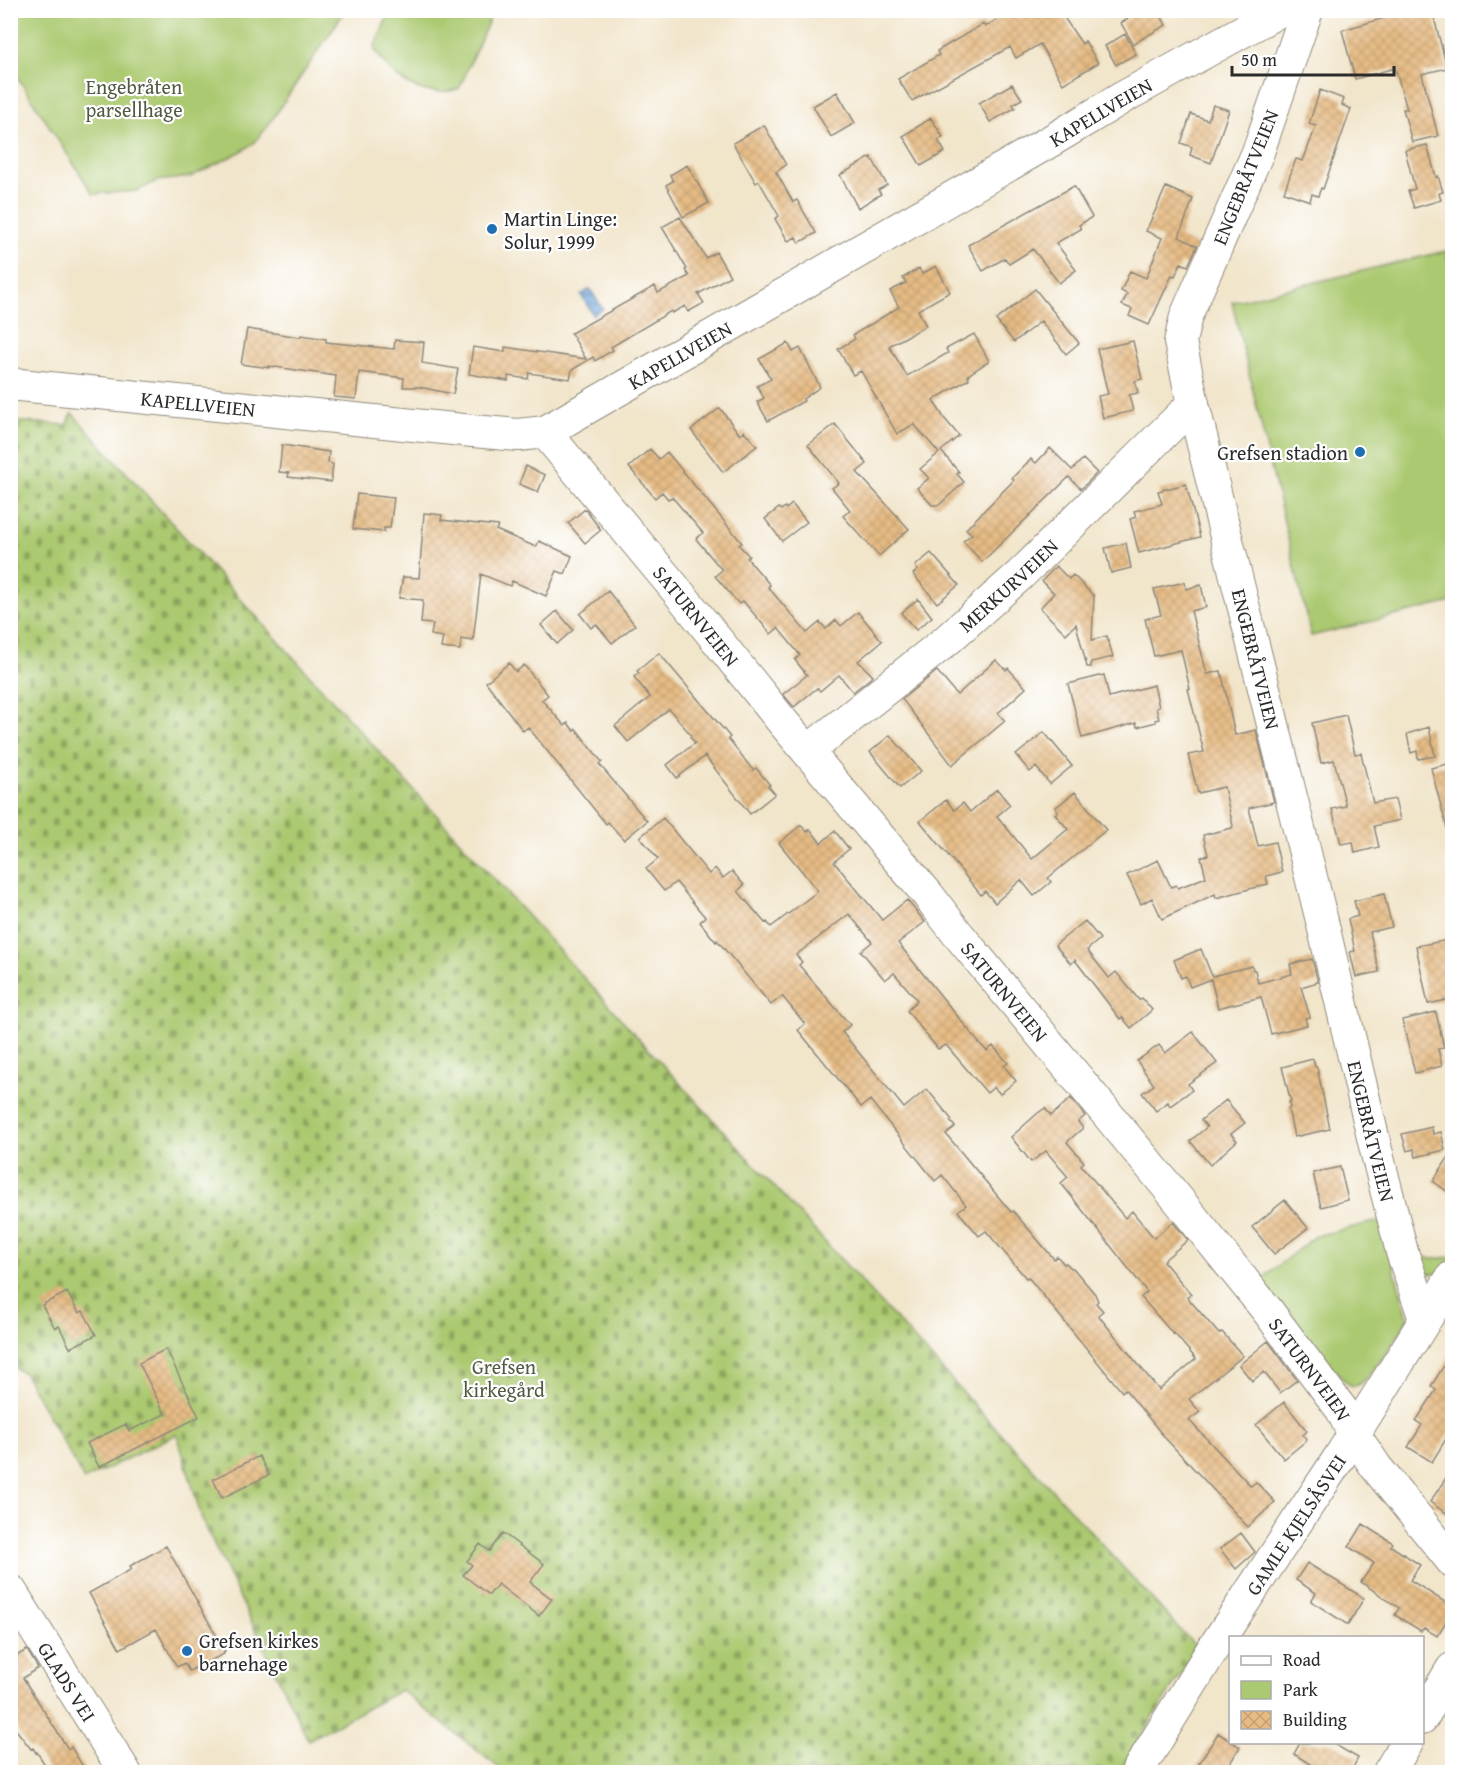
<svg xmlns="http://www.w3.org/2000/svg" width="1463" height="1783" font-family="'Gentium Book Plus',serif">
	<defs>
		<pattern id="cemetery-stones" width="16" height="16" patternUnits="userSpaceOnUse" patternTransform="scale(1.5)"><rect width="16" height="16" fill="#abc970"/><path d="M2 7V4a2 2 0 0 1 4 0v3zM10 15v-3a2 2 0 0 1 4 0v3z" fill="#8ba35c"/></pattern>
		<pattern id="water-rules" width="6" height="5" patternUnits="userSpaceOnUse" patternTransform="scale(1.5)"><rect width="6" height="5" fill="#6ba1d8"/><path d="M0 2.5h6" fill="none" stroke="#5883af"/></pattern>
		<pattern id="building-cross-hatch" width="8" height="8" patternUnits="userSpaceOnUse" patternTransform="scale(1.5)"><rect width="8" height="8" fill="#e6bb84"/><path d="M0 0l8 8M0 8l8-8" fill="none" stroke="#c5a172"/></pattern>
	</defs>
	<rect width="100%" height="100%" fill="#fff"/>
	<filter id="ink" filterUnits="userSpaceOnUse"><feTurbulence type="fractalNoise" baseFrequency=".0167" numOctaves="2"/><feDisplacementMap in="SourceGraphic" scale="12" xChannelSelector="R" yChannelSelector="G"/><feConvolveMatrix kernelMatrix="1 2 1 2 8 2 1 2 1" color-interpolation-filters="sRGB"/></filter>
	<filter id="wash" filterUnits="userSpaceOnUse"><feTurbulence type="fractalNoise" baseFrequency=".008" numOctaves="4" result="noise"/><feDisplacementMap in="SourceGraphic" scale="24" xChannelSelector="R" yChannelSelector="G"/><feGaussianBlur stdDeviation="1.35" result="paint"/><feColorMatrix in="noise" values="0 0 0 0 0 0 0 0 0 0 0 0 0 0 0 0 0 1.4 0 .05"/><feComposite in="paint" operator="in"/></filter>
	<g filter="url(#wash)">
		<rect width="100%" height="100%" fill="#f1e5ca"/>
		<path fill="#abc970" stroke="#6b7a4e" stroke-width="1.5" d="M11 10H345V11L267 127 253 144 240 152 190 177 157 181 137 191 93 194 11 67Z
			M390 11H493L459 89C420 100 393 80 374 48Z
			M1446 251 1452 279V602L1311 636 1232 302Z
			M1375 1222H1381L1408 1318C1400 1335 1372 1377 1356 1386L1350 1385 1345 1381 1314 1347 1259 1281 1315 1236Z
			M1412 1253 1431 1259 1452 1257C1445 1270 1439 1278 1423 1272Z"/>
		<path fill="url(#cemetery-stones)" stroke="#6b7a4e" stroke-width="1.5" d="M72 413 641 1041 1197 1648 1119 1772H504L401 1690 308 1740 202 1519 177 1434 84 1480 24 1373 11 1366V421L67 425Z"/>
		<path fill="url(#water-rules)" stroke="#4b6682" stroke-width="1.5" d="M590 289 603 309 593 315 581 295Z"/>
		<g id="blocks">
			<path fill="url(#building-cross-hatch)" d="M1012 10H1059L1082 44 1085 41 1098 63 1063 84 1040 44 1016 58 1010 47 912 101 898 79 939 55 937 51 983 24 985 27Z
				M1125 10H1158L1166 25 1133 44 1121 23 1129 18Z
				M1398 10H1432L1447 68 1422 74 1438 136 1412 142 1403 109H1407L1395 68 1355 79 1342 30 1399 14Z
				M1125 34 1136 54 1116 65 1105 46Z
				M1012 84 1022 99 1013 104 1015 108 990 122 979 103Z
				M1320 90 1344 99 1342 105 1351 109 1323 189 1321 188 1318 196 1312 194 1310 201 1284 192 1296 159 1303 161 1316 126 1309 124Z
				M837 92 855 123 831 137 813 106Z
				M1213 105 1229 110 1211 163 1190 155 1192 147 1181 143 1191 114 1208 120Z
				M931 118 943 137 938 140 945 152 921 166 903 136Z
				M764 125 786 165 776 172 793 202 797 200 816 233 799 243 796 237 788 241 775 219 779 216 759 181 756 183 733 143Z
				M1427 145 1436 177 1438 176 1443 192 1439 193 1441 200 1414 208 1408 191 1415 189 1405 150Z
				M871 157 887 185 878 190 881 194 858 208 840 175Z
				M687 165 709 203 683 217 666 185 673 181 670 175Z
				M1074 186 1092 217 1079 225 1081 229 1056 243 1076 270 1059 283 1033 249 1009 264 1005 258 983 271 968 245Z
				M1166 187 1193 199 1179 237 1197 246 1188 266 1181 263 1175 276 1172 275 1149 325 1129 316 1132 309 1122 305 1127 294 1121 291 1130 271 1146 278 1162 238 1146 231Z
				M680 217 706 258 716 252 730 276 698 294 704 303 688 312 685 306 672 313 671 311 611 347 613 350 595 361 593 357 572 370 570 379 529 373 528 379 508 376V381L469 374 473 347 505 352V347L586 359 571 333 655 286 658 293 689 276 685 270 687 269 662 227Z
				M936 266 950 292 918 310 926 326 889 346 907 376 948 353 946 349 974 334 989 361 968 375 969 379 933 400 944 418 959 436 941 451 959 472 957 474 964 482 939 505H932L917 488 929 478 920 469 939 453 914 424 897 434 861 371 853 375 838 349 855 339 853 335 899 307 890 291 906 283 903 278 919 268 922 274Z
				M1035 289 1079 343 1066 354 1041 321 1014 342 996 320Z
				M247 329 300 337 301 335 326 339V342L394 349 395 340 424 342 422 363 458 369 453 394 419 387H403L404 378 359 372 356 399 334 397 336 376 269 366V368L241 364Z
				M1133 341 1142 379 1135 381 1138 393 1129 395 1133 411 1103 418 1098 396 1108 394 1097 349Z
				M788 343 793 352 800 348 820 387 803 399 804 401 768 421 757 402 764 398 757 386 771 379 759 359Z
				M720 408 740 435 744 431 757 446 723 472 691 430Z
				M835 424 867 464 857 472 909 529 879 556 843 516 850 510 832 488 839 483 808 445Z
				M282 445 329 452 328 463 333 464 331 482 288 477 289 473 279 472Z
				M1050 448 1072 470 1083 459 1097 473 1081 489 1069 477 982 562 963 541 972 534 966 529 1014 480 1012 478 1031 459 1036 463Z
				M650 449 659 459 667 452 742 543 739 545 749 556 747 558 770 585 768 587 807 633 820 622 826 629 836 620 841 626 858 612 882 641 858 661 873 676 853 692 839 675 820 691 817 688 794 707 783 694 807 675 795 660 800 655 778 628 771 634 743 601 739 604 715 576 722 570 696 539 703 533 672 497 668 499 662 492 655 498 629 467Z
				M526 466 545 475 538 492 519 484Z
				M1186 484 1200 537 1139 553 1130 519 1136 517 1134 511 1162 504 1158 491Z
				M357 494 394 498 390 528H384V532L353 529Z
				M792 504 807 522 782 541 765 519 779 508 781 510 785 507 786 509Z
				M585 509 601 530 585 543 568 523Z
				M424 513 442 515 441 520 498 526 496 530 536 547 539 541 572 556 565 574 557 571 546 596 512 581 510 586 481 574 473 641 461 639 460 650 441 648 443 637 431 635 433 624 421 623 423 600 399 598 403 577 419 578Z
				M1126 543 1131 568 1111 573 1105 548Z
				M931 553 959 585 937 603 913 574 918 570 915 566Z
				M1056 566 1069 579 1073 575 1094 596 1092 640 1107 636 1113 657 1091 662V667H1087L1076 624 1066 634 1040 608 1054 593 1042 581Z
				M1185 582 1186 589 1201 585 1206 607 1191 611 1207 674 1221 671 1235 735 1256 730 1274 802 1249 808 1258 846 1275 842 1282 872 1266 876 1268 884 1216 898 1215 894 1162 919 1152 898 1141 904 1127 875 1158 860 1171 887 1176 885 1178 888 1206 877 1201 857 1208 855 1203 835 1232 828 1233 826 1224 787 1198 793 1188 755 1204 752 1188 689H1190L1181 650 1154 656 1145 619 1161 615 1154 589Z
				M608 591 635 625 612 643 596 624 591 628 580 614Z
				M918 599 932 617 916 630 901 613Z
				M557 611 573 630 557 644 541 625Z
				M659 653 730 737 728 739 753 770 756 768 770 785 768 786 775 794 750 814 705 756 677 778 667 765 695 743 690 737 691 735 669 709 628 742 615 726 650 697 634 677 639 673 637 671Z
				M996 660 1006 670 1008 668 1026 688 998 713 1005 721 952 765 902 699 937 671 957 695Z
				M509 663 516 672 524 665 548 695 542 700 565 726 568 723 574 731 576 729 602 762 599 764 647 821 624 840 608 822 606 824 528 727 523 731 486 682Z
				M1104 675 1109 697 1154 685 1159 707 1156 708 1159 719 1155 720 1156 722 1137 727 1136 723 1082 738 1068 684Z
				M1346 715 1355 754 1361 753 1373 803 1395 799 1400 820 1374 826 1379 847 1355 853 1353 842 1341 844 1332 809 1346 806 1334 760 1321 763 1312 723Z
				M1429 727 1435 756 1418 759 1417 751 1411 753 1407 734Z
				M1044 732 1072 766 1050 784 1036 767 1030 772 1016 755Z
				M890 735 921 771 900 788 870 752Z
				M1452 763V828L1447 829 1431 768Z
				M997 789 1010 805 997 816 1032 859 1068 829 1055 814 1058 812 1055 808 1075 792 1106 830 1048 878 1051 882 1034 896 1021 880 995 903 985 891 981 895 920 821 946 800 954 810 963 803 970 812Z
				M663 818 709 874 715 868 723 878 732 871 744 885 738 891 765 923 767 922 771 927 818 891 779 843 801 825 807 832 810 829 821 843 835 831 849 849 834 862 882 920 907 900 925 922 898 943 980 1044 987 1051 993 1046 1008 1063 1004 1066 1016 1081 1000 1094 994 1087 987 1093 946 1045 938 1049 907 1011 917 1000 894 973 885 980 861 951 872 942 849 914 796 955 802 962 799 965 850 1025 842 1032 904 1108 927 1089 952 1120 950 1121 955 1127 946 1134 1011 1212 1013 1211 1054 1259 1057 1256 1064 1264 1066 1263 1071 1268H1073L1095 1294 1098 1301 1096 1303 1103 1311 1098 1315 1159 1390 1196 1359 1174 1333 1173 1334 1141 1297 1147 1292 1061 1183 1068 1177 1046 1151 1031 1162 1011 1137 1038 1113 1045 1108 1051 1116 1071 1098 1085 1116 1078 1122 1083 1128 1067 1142 1084 1162 1081 1165 1125 1218 1132 1211 1154 1238 1173 1222 1188 1240 1163 1261 1191 1294 1187 1297 1219 1334 1222 1332 1243 1356 1189 1399 1200 1412 1189 1420 1251 1486 1256 1482 1275 1502 1248 1527 1166 1439 1125 1389 1122 1392 1028 1277 1026 1278 986 1231 979 1236 958 1211 966 1205 942 1175 935 1181 870 1100 861 1107 798 1030 805 1024 782 996 771 1005 717 940 716 942 700 922 705 917 676 882 664 891 646 869 658 859 640 837Z
				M1384 894 1392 927 1370 932 1379 972 1356 977 1350 952 1355 951 1348 919 1358 916 1354 901Z
				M1085 921 1100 939 1087 950 1109 978 1116 972 1139 1000 1142 998 1152 1010 1131 1028 1122 1017 1120 1019 1075 960 1071 964 1055 945Z
				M1448 940 1452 961V999L1428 1004 1416 946Z
				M1201 949 1212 976 1252 966 1253 970H1255L1258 983 1292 974 1290 964 1312 959 1318 982 1301 987 1310 1017 1305 1018 1307 1025 1271 1034 1261 997 1218 1008 1211 979 1190 987 1186 976 1181 978 1174 960Z
				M1436 1012 1444 1048 1438 1049 1442 1066 1415 1073 1402 1020Z
				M1193 1032 1217 1063 1188 1084 1192 1090 1170 1106 1168 1102 1156 1111 1142 1093 1154 1085 1137 1061 1159 1045 1165 1053Z
				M1313 1059 1315 1067H1317L1330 1129 1294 1137 1288 1108H1290L1289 1102H1291L1282 1067Z
				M1226 1100 1245 1123 1231 1134 1237 1141 1210 1165 1190 1141 1207 1127 1201 1120Z
				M1432 1127 1433 1134 1441 1132 1445 1150 1416 1157 1414 1149 1407 1151 1402 1134Z
				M1452 1152V1195L1433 1181Z
				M1340 1167 1348 1200 1321 1207 1313 1173Z
				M1285 1200 1308 1228 1274 1254 1252 1227Z
				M67 1292 79 1313 83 1311 96 1335 70 1348 59 1326 55 1328 42 1305Z
				M1268 1341 1297 1380 1280 1393 1264 1372 1252 1381 1239 1365Z
				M166 1349 199 1417 99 1467 87 1443 126 1424 129 1431 165 1414 139 1363Z
				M1452 1353V1429L1432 1462 1408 1447 1422 1425 1416 1421 1436 1390 1431 1386Z
				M1284 1402 1307 1431 1303 1435 1307 1440 1284 1459 1256 1425Z
				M259 1456 269 1475 222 1498 213 1479Z
				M1452 1469V1517L1430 1502Z
				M1363 1524 1393 1543 1391 1546 1420 1565 1410 1580 1451 1606 1447 1612 1451 1614 1437 1636 1424 1628 1421 1631 1395 1615 1399 1608 1361 1582 1374 1563 1349 1547Z
				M503 1533 544 1564 530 1582 552 1599 539 1616 498 1584 489 1595 463 1575 472 1565 467 1561 480 1544 489 1551Z
				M1241 1533 1255 1552 1236 1569 1220 1549Z
				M166 1546 225 1651 223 1652 224 1654 189 1671 184 1663 177 1667 156 1629 120 1649 89 1593 132 1569 130 1566Z
				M1307 1563 1364 1598 1348 1625 1311 1601 1316 1593 1296 1580Z
				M27 1650 38 1668 23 1678 68 1749 71 1747 87 1773H50L37 1752 36 1753 33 1748 31 1749 10 1722V1659Z
				M1218 1733 1240 1747 1224 1773H1206L1197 1767Z
				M1300 1743H1332L1358 1758 1350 1773H1324L1294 1754Z"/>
		</g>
	</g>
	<g filter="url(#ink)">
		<use href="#blocks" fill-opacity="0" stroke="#8e887a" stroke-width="1.5"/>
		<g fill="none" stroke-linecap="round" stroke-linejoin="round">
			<g stroke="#8e887a" stroke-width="34">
				<g id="minor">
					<path id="s1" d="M1307 10 1258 152 1186 316 1180 342 1193 404 1322 921 1376 1150 1402 1252 1425 1319"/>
					<path id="s2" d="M10 384 473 431 518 435 545 432 1054 139 1122 98 1281 10"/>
					<path id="s3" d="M545 432 688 604 782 721 928 895 957 933 1176 1197 1267 1310 1342 1410 1353 1433 1376 1467 1452 1561"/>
					<path id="s4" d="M808 751 947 640 1020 575 1193 404"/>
					<path id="s5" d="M10 1590 125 1772"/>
					<path d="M1422 1718 1452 1669"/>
					<path id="s6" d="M1137 1772 1212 1650 1339 1458 1452 1277"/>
					<path d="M1389 1772 1407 1742"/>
				</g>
			</g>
			<use href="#minor" stroke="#fff" stroke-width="32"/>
		</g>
	</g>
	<g fill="#1f6fb2" stroke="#fff" stroke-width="2">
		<circle cx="492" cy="229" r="6"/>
		<circle cx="1360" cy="452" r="6"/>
		<circle cx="187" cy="1651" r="6"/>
	</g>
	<g text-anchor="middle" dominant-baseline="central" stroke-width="4.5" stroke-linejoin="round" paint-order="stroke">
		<g font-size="20" fill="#515a40" stroke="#fff">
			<text x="134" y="86">Engebråten<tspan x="134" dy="23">parsellhage</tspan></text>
			<text x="504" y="1366">Grefsen<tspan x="504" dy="23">kirkegård</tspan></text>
		</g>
		<g font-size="20" fill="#2b2b2b" stroke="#fff">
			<text stroke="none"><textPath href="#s2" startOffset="1179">KAPELLVEIEN</textPath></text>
			<text transform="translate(1245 177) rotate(-68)">ENGEBRÅTVEIEN</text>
			<text stroke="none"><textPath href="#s2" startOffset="693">KAPELLVEIEN</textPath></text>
			<text stroke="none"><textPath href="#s2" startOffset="189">KAPELLVEIEN</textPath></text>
			<text stroke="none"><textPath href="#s4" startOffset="260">MERKURVEIEN</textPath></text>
			<text stroke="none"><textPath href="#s3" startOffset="238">SATURNVEIEN</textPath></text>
			<text stroke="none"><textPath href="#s1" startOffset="682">ENGEBRÅTVEIEN</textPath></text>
			<text stroke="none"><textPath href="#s3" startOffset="724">SATURNVEIEN</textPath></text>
			<text stroke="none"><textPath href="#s1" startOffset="1168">ENGEBRÅTVEIEN</textPath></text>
			<text stroke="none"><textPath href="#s3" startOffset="1210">SATURNVEIEN</textPath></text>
			<text stroke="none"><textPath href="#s6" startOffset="294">GAMLE KJELSÅSVEI</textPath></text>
			<text stroke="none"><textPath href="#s5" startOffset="108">GLADS VEI</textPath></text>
		</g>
		<g font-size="20" fill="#2b2b2b" stroke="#fff" text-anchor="start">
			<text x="504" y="218">Martin Linge:<tspan x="504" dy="23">Solur, 1999</tspan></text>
			<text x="1348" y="452" text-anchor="end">Grefsen stadion</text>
			<text x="199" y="1640">Grefsen kirkes<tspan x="199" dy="23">barnehage</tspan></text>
		</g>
	</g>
	<rect width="1463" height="1783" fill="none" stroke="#fff" stroke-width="36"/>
	<rect x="1229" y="1636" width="195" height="108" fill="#ffffff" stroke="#aaaaaa" stroke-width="1.5"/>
	<rect x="1241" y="1656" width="30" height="9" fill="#ffffff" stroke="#aaaaaa" stroke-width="1.5"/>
	<text x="1283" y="1666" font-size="18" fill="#2b2b2b">Road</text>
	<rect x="1241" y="1681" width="30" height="18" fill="#abc970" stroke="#aaaaaa" stroke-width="1.5"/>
	<text x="1283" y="1696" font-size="18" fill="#2b2b2b">Park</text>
	<rect x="1241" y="1711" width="30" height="18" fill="url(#building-cross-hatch)" stroke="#aaaaaa" stroke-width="1.5"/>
	<text x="1283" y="1726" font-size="18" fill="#2b2b2b">Building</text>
	<path d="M1232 66v9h162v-9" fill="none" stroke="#2b2b2b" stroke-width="3"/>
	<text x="1241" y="66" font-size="18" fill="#2b2b2b" stroke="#ffffff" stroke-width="4.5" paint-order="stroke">50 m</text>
</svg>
